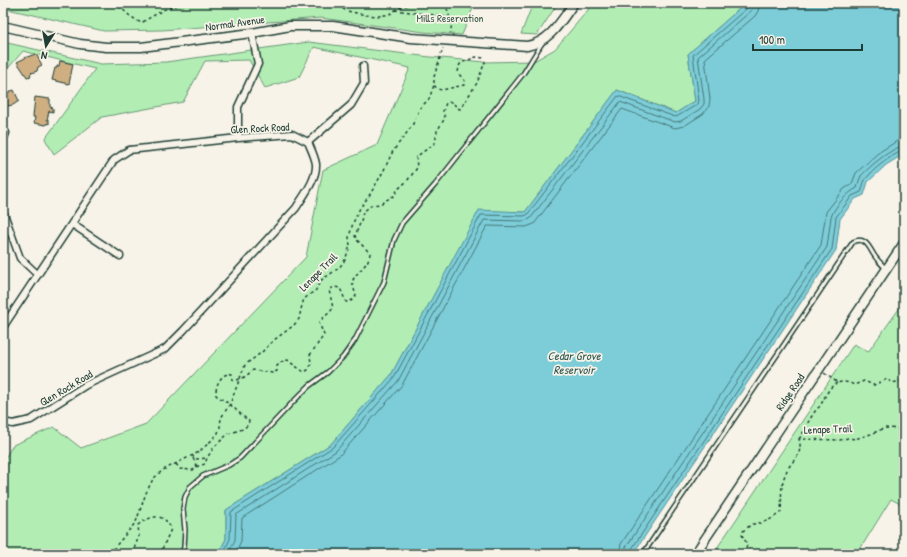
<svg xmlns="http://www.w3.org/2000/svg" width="907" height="557" font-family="'Patrick Hand',sans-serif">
	<rect width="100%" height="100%" fill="#f7f3e8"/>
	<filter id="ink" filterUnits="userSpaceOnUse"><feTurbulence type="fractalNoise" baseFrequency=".025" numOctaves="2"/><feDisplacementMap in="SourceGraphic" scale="8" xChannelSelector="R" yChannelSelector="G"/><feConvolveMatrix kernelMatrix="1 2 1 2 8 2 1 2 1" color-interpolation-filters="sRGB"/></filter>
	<g filter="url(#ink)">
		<path fill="#b2eeb4" stroke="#689674" d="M3 3H475L462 35 424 32 321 18 162 30 104 31 3 8Z
			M533 3H558L537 35 521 34Z
			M594 3H746L688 54 695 101 676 113 617 90 525 212 479 211 391 375 331 444 226 510V539L218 554H3V461L13 445 54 427 81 448 146 424 306 257 323 170 377 145 410 68 314 47 299 77 265 88 249 60 205 61 183 102 102 117 54 154 45 139 95 69 23 51 3 74V42L101 64 166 62 309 42 430 57 485 62 534 61 555 49Z
			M904 302V506L891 499 857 554H713L854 344 868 352Z"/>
		<path fill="#7dcdd9" stroke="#579397" d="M746 3H904V154L886 165 868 182 864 195 855 199 840 219 836 250 633 554H218L226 539V510L331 444 391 375 479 210 525 212 617 90 676 113 695 101 688 54Z"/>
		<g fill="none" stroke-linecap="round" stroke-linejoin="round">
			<path stroke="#457776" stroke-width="1" d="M223 554 230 539 231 512 333 447 394 378 481 215 524 216 527 215 618 96 675 117 678 116 698 104 699 100 693 55 747 8 749 3
				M228 554 235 540 236 515 336 451 398 381 484 220 524 221 530 219 620 102 675 122 681 121 700 109 704 104V99L698 57 751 11 753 7 754 3
				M235 554 241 541 242 518 340 455 402 385 487 226 526 227 534 224 622 109 675 128 684 126 703 114 709 106 710 99 705 59 755 16 758 11 760 3
				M619 554 621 544 821 245 826 212 844 189 852 184 856 173 878 153 897 141 904 140
				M625 554 626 547 827 247 831 217C835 206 847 193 857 188 858 184 859 180 861 176 869 167 892 147 904 146
				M630 554 631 550 832 249 836 217 852 196 861 192C863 188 863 183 865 180 871 171 894 152 904 151"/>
		</g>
		<path fill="#cfaf82" stroke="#1f3d34" d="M36 54 42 65 38 67 37 71 32 73 31 72 32 73 30 74 31 76 27 77 17 62 27 57Z
			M60 61 73 64 69 84 52 80 55 68H57V66H59Z
			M14 90 19 101 13 105 7 106V108L3 110V94Z
			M35 97 50 99V107L53 108V112L49 111 47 120H49V124L47 123 46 125 34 123 35 117H33Z"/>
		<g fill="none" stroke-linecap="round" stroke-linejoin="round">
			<g stroke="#1f3d34" stroke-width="6">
				<path id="lane" d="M182 554 184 547 185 530 183 509 185 497 190 487 203 476 229 465 240 458 293 402 309 386 328 372 343 357 355 340 384 282 394 240 402 223 435 185 523 74 542 43
					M643 554 853 242C865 236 869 247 874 255 877 260 882 264 885 268"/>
			</g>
			<g stroke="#1f3d34" stroke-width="9">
				<path id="street" d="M238 138V107L258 64 252 33
					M3 140 6 133
					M308 142 351 105 364 83 363 66
					M3 211 20 258 38 275
					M72 224 120 256
					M3 327 114 160 129 150 238 138 292 134 308 142C311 149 315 157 316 164 317 179 304 195 296 208L183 331 165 349 86 385 31 420 13 424 3 422"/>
			</g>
			<g stroke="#1f3d34" stroke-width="11">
				<path id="secondary" d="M3 26 80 44 106 47H141L252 33 290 26H333L411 38 527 46C550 42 561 21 574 3
					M695 554 904 243"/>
			</g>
			<path stroke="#1f3d34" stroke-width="1.5" stroke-dasharray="3 3" stroke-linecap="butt" d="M66 3 87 4 97 3
				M107 3 120 7 130 16 141 23 163 10 183 3
				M332 3 347 11 366 15 379 16 390 14 397 9 413 3
				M446 3C447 13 454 24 450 34
				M395 10 442 16 450 20
				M824 373 838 383C842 381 850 382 854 385L864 381 874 385 887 379 892 383 901 381 904 385
				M799 439C805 431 807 423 812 416 814 412 817 409 820 406 825 398 828 387 837 383
				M192 455 195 459 207 458
				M193 458 197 467
				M176 464 180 469 193 470 198 466 205 464 207 458 214 447 228 434 243 429 248 425 249 421C242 416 236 409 229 404 225 400 220 399 216 395 215 386 221 372 232 374L233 380C243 380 246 376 253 370L272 373 277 371V366L281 362 288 360C293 365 299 368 304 372L308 370 311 364 310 355 324 335 319 323C323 317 329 314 333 308L329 290 334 287 340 288 346 302 351 301 356 296 352 282C357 270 369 266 370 253L357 240 355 236 361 221 363 212 372 205 380 204 395 195 397 190 407 181 417 168 416 157 435 143 437 131 445 118 443 111 446 103C452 101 453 102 457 108L460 109 477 83 485 62 483 58 476 57 461 63 459 66 458 73 465 81 464 85 442 90 437 89 434 85
				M109 554 136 522 146 493 153 479 163 470 199 452 213 439 218 433 220 427 221 418 230 404 245 365 262 352 274 340 293 326 299 319 302 305 304 299 316 290 320 281 339 268 345 260 350 246 349 237 353 223 360 208 369 196 383 172 393 151 412 126 420 108 429 99 434 85V77L443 48
				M132 554 139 536 138 525C150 516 164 511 171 529L160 554
				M745 554 747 544 742 535 743 531 752 524C764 523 771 520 781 512 782 499 780 487 785 475 790 460 804 457 799 439L840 440 848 438 855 439 871 434 885 428 904 429"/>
			<use href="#lane" stroke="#f7f3e8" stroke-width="3"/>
			<use href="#street" stroke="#f7f3e8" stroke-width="6"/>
			<use href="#secondary" stroke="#f7f3e8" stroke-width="8"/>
		</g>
	</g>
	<g text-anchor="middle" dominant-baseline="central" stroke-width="3.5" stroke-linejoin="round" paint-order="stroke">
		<g font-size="11" fill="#355847" stroke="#f7f3e8">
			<text x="450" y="18">Mills Reservation</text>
		</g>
		<g font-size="11" fill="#1f3d34" stroke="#f7f3e8">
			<text transform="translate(235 23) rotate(-8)">Normal Avenue</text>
			<text transform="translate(260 128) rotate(-3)">Glen Rock Road</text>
			<text transform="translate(318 272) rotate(-45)">Lenape Trail</text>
			<text transform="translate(66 388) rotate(-31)">Glen Rock Road</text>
			<text transform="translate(790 392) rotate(-56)">Ridge Road</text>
			<text transform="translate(828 429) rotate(-2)">Lenape Trail</text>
		</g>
		<g font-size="12" font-style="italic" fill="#325a55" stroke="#f7f3e8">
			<text x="574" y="355">Cedar Grove<tspan x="574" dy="14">Reservoir</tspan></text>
		</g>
	</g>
	<rect width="907" height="557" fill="none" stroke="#f7f3e8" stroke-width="16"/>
	<rect x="8" y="8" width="891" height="541" fill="none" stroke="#1f3d34" stroke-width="1.5" filter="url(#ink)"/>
	<g transform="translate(46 46) rotate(191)" stroke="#f7f3e8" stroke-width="3" paint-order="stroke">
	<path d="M0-3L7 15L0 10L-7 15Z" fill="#1f3d34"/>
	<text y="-6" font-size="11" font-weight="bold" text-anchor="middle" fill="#1f3d34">N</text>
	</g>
	<path d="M753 44v6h109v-6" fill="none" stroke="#1f3d34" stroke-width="2"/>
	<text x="759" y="44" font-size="12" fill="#1f3d34" stroke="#f7f3e8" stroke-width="3" paint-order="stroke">100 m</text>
</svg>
